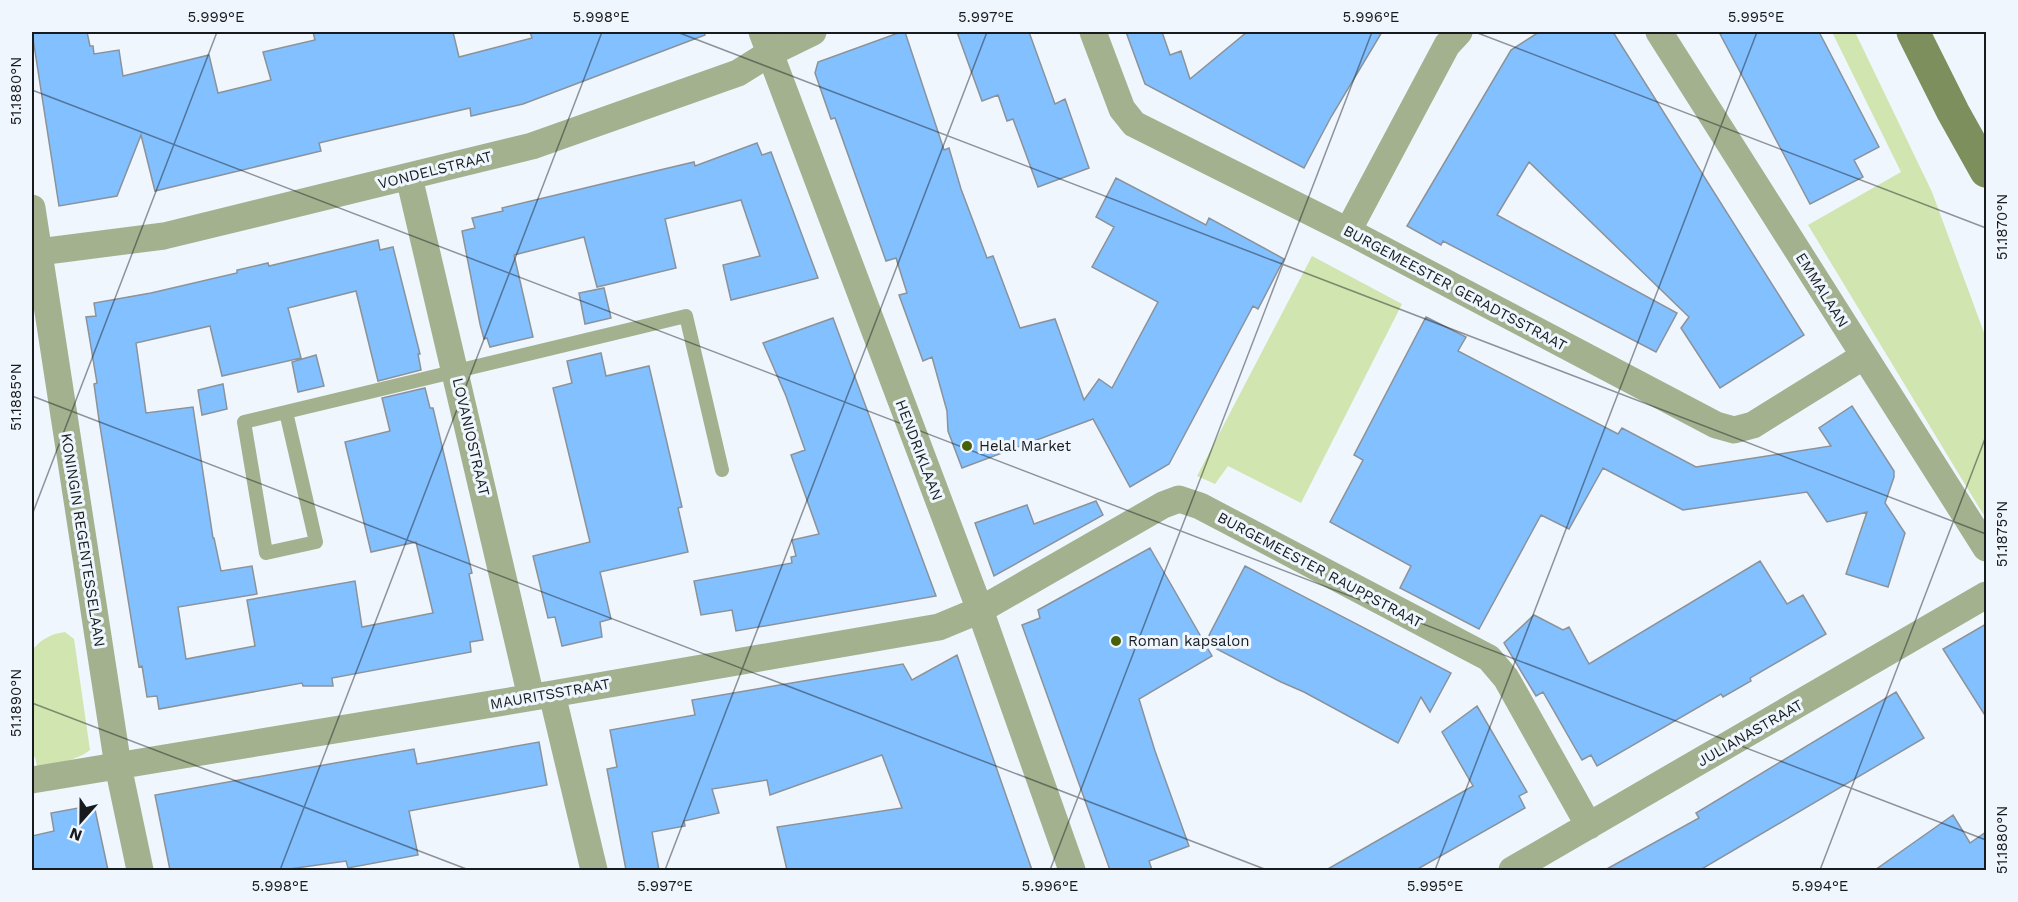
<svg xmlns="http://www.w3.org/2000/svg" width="2018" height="902" font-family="'Work Sans',sans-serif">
	<rect width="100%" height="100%" fill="#f0f6fe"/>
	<path fill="#d0e5af" d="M1832 32H1855L1932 192 1986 338V519L1808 225 1901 172Z
		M1312 256 1402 304 1301 503 1228 466 1215 484 1197 476Z
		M65 632 74 639 90 750C74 762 57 763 37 766L35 757 32 758V650C42 639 50 634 65 632Z"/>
	<path fill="#82c0ff" stroke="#8a929a" stroke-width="1.5" d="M32 32H87L90 46H93L94 54 119 50 123 76 209 55 218 93 271 80 263 52 315 40 313 32H453L459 57 532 38 530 32H704L705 35 523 104 471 116 470 108 344 137 319 143 321 151 155 191 141 135 117 196 59 206Z
		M901 32H905L944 150 949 148 961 189 987 258 993 256 1020 328 1055 319 1084 400 1099 379 1112 388 1158 302 1092 267 1114 227 1096 217 1116 178 1206 225 1209 218 1284 259 1258 309 1253 306 1169 464 1130 487 1093 419 962 468 948 431 947 411 932 357 923 361 899 295 907 293 896 258 886 261 835 118 831 119 815 73 818 62Z
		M957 32H1029L1055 104 1065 99 1089 168 1038 187 1013 119 1007 121 998 95 982 101Z
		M1126 32H1162L1170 55 1181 51 1190 79 1247 32H1382L1331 117 1304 168 1145 84Z
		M1539 32H1613L1804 335 1720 388 1681 328 1689 317 1529 162 1497 215 1677 313 1656 352 1443 241 1441 245 1407 226 1511 50Z
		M1719 32H1819L1879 147 1854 160 1863 177 1810 204Z
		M757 143 762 155 771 152 818 278 731 300 723 265 760 256 741 200 665 219 676 268 614 283 597 287 584 237 514 255 533 337 490 347 487 338 484 339 480 324 462 231 475 228 472 218 503 211 502 208 664 169 694 162 695 166Z
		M378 240 380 250 393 247 420 354H418L421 370 378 381 356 291 288 308 301 358 222 376 210 326 136 343 146 413 193 407 213 538H214L221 571 252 566 257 594 178 607 186 659 255 646 247 600 355 581 362 627 433 613 416 542 371 552 345 442 390 431 382 398 425 388 430 408H433L465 543 472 573 469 574 483 640 470 642 471 652 332 678 333 686H303L302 683 159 709 157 696 147 697 142 666 139 667 99 420 94 384 97 383 86 317 96 316 94 303 151 293 237 273V270L268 263 269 266Z
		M604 288 611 318 585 324 579 293Z
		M1426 317 1466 337 1458 351 1618 434 1622 428 1696 467 1831 446 1819 428 1852 406 1894 471V477L1885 503 1905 533 1888 587 1846 574 1867 512 1827 522 1807 492 1683 510 1603 468 1569 529 1541 515 1479 629 1400 588 1411 566 1330 522 1363 460 1354 455Z
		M833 318 936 596 736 631 732 610 701 615 694 581 792 563 791 557 796 556 792 540 819 534 791 455 805 450 786 396 763 343Z
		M601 353 606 376 649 366 682 507 678 508 688 552 600 572 611 619 600 622 602 637 562 646 555 617 548 618 533 556 590 542 553 388 572 383 567 361Z
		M316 355 324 386 298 392 292 362Z
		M223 384 227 409 202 415 198 390Z
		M1096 501 1103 515 994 576 975 523 1027 505 1034 524Z
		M1150 548 1212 656 1139 699 1155 751 1189 846 1149 861 1152 870H1110L1022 625 1040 618 1038 610Z
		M1760 561 1787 604 1803 595 1826 634 1750 678 1751 681 1723 697 1721 694 1597 766 1591 755 1582 760 1543 692 1536 696 1504 643 1534 615 1563 630 1569 627 1589 664Z
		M1245 566 1451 673 1430 712 1421 697 1398 743 1304 692 1281 682 1205 643Z
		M1986 624V717L1943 649Z
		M957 655 1032 870H787L777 827 902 808 882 755 770 795 767 780 712 789 719 813 684 821 685 826 652 832 659 870H626L607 769 617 767 610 730 695 715 692 700 903 664 912 680Z
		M1896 692 1924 738 1700 870H1605L1699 818 1696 813Z
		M1477 706 1527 792 1519 796 1525 808 1416 870H1326L1473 786 1442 732Z
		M539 742 547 785 409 811 418 855 348 868 346 861 282 870H170L155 795 414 749 417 764Z
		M94 805 108 870H32V836L54 831 51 813Z
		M1953 815 1970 843 1986 832V870H1875Z"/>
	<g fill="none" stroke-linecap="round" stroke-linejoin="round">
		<path stroke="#a4b18f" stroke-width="14" d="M286 412 316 542 266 553 244 422 686 316 722 470"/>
		<path stroke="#a4b18f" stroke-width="27" d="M762 32 980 610 1072 870
			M1093 32 1122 109 1134 124 1348 231 1716 425 1734 430 1753 425 1864 356
			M1659 32 1986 548
			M409 177 531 697
			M32 208 118 766 140 870
			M1348 231 1447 45 1459 32
			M39 252 164 236 532 146 738 73 770 53 813 32
			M552 694 594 870
			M32 780 552 694 939 627 980 610 1163 505 1179 499 1200 506 1489 658 1506 678 1589 826
			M1512 870 1986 595"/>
		<path stroke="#7d8f5c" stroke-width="33" d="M1913 32 1953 112 1986 171"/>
	</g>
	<path fill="none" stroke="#181b1e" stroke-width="1.5" stroke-opacity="0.45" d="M677 32 1986 534M1475 32 1986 228M32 90 1986 840M32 396 1267 870M32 515 217 32M32 703 469 870M280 870 602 32M665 870 987 32M1050 870 1372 32M1435 870 1757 32M1820 870 1986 436"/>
	<g fill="#49600b" stroke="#f0f6fe" stroke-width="2">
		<circle cx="967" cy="446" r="6"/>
		<circle cx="1116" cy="641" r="6"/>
	</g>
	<g text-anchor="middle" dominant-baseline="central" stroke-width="6" stroke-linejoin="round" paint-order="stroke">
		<g font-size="15" fill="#181b1e" stroke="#f0f6fe">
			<text transform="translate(435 170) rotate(-14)">VONDELSTRAAT</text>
			<text transform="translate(1455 288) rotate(28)">BURGEMEESTER GERADTSSTRAAT</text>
			<text transform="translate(1822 290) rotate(58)">EMMALAAN</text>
			<text transform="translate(471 437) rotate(77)">LOVANIOSTRAAT</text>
			<text transform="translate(919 450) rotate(69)">HENDRIKLAAN</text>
			<text transform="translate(83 540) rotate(81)">KONINGIN REGENTESSELAAN</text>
			<text transform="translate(1320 570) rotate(28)">BURGEMEESTER RAUPPSTRAAT</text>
			<text transform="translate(550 694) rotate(-10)">MAURITSSTRAAT</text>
			<text transform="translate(1750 733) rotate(-30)">JULIANASTRAAT</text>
		</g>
		<g font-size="15" fill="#181b1e" stroke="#f0f6fe" text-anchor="start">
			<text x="979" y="446">Helal Market</text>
			<text x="1128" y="641">Roman kapsalon</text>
		</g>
	</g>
	<rect width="2018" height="902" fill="none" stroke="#f0f6fe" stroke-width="66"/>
	<g transform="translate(81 821) rotate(201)" stroke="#f0f6fe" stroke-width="4.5" paint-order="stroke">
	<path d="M0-4.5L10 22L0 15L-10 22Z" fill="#181b1e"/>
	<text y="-9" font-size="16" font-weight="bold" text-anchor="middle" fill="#181b1e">N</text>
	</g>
	<rect x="33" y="33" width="1952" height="836" fill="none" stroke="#181b1e" stroke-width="2"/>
	<g font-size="15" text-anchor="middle" fill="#181b1e">
		<text x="216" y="22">5.999°E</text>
		<text x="601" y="22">5.998°E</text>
		<text x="986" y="22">5.997°E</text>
		<text x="1371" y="22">5.996°E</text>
		<text x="1756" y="22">5.995°E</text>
		<text transform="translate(16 91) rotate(-90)" y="5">51.1880°N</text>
		<text transform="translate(2002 227) rotate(-90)" y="5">51.1870°N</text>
		<text transform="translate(16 397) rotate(-90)" y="5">51.1885°N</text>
		<text transform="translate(2002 534) rotate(-90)" y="5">51.1875°N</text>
		<text transform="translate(16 703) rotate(-90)" y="5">51.1890°N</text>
		<text transform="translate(2002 840) rotate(-90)" y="5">51.1880°N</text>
		<text x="280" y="891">5.998°E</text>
		<text x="665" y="891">5.997°E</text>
		<text x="1050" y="891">5.996°E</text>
		<text x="1435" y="891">5.995°E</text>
		<text x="1820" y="891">5.994°E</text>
	</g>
</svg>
